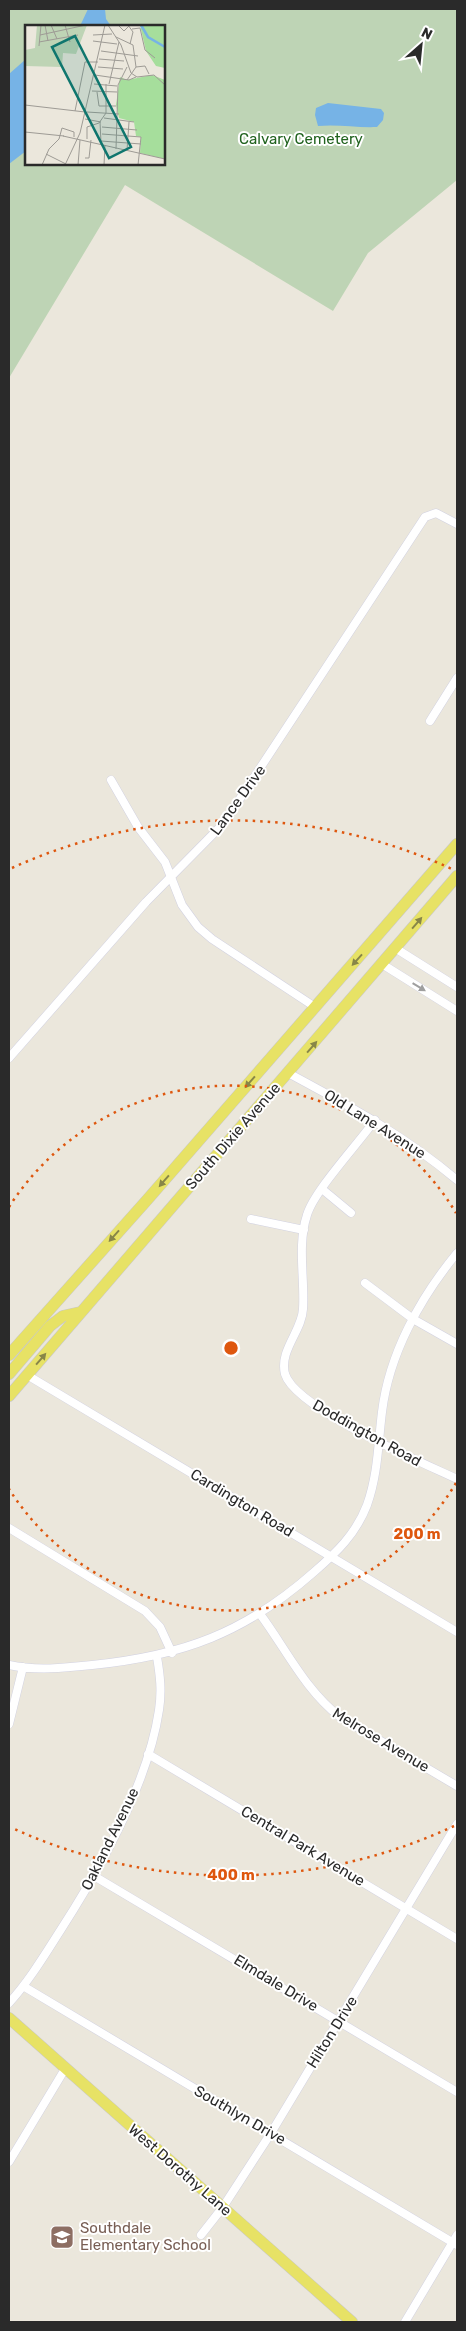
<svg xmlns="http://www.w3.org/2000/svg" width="466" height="2331" font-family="Rubik,sans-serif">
	<rect width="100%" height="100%" fill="#ebe7dc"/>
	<path fill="#bed4b5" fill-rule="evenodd" d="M9 9H457V180L368 253 333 311 125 185 9 378ZM26 26H164V164H26Z"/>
	<path fill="#76b3e6" d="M88 9H105L106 19 111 26H80Z
		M26 59V151L9 164V74Z
		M328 103 381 109 384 113 383 120 377 127C357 128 338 124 318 126L315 115 316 108Z"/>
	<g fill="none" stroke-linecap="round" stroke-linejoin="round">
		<g stroke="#d2d2e1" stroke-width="9">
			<path id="minor" d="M430 721 457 678
				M111 780 138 827 165 862 182 905 198 927 212 939 315 1007
				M395 948 457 987
				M382 964 457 1011
				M9 1058 146 902 224 823 425 517 436 513 457 524
				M288 1073C351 1107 402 1134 457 1180
				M375 1120C358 1144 314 1191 307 1215 297 1245 305 1279 303 1309 302 1331 279 1350 285 1374 295 1408 423 1463 457 1479
				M322 1189 351 1213
				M251 1219 304 1230
				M365 1283 413 1319 457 1344
				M27 1375 457 1632
				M9 1528 145 1611 160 1627 172 1653
				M260 1614C286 1649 305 1690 340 1717L457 1786
				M9 1665C36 1671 64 1668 92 1665 182 1656 245 1633 314 1572 336 1553 356 1534 367 1505 378 1474 378 1444 382 1412 389 1354 420 1298 457 1253
				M9 1724 23 1667
				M148 1754 457 1939
				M94 1876 457 2092
				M23 1986 457 2245
				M9 2003C29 1981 44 1956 60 1931 100 1869 148 1784 159 1710 162 1691 160 1675 157 1657
				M9 2162 65 2069
				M201 2235 223 2207 271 2133 457 1824
				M405 2322 457 2235"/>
		</g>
		<g stroke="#c8c8c8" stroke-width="12">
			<path id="primary" d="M9 1355 147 1200 457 844
				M9 1374 50 1326 63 1316 81 1312
				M9 1396 457 876
				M9 2018 352 2322"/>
		</g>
		<use href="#minor" stroke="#fff" stroke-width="8"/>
		<use href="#primary" stroke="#e7e265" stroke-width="11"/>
	</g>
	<defs><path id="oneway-solid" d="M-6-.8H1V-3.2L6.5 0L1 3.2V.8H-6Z" transform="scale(1.25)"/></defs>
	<g fill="#888648">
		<use href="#oneway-solid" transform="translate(417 923) rotate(-49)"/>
		<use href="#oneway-solid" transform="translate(357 960) rotate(132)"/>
		<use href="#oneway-solid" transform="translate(312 1047) rotate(-49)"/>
		<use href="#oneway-solid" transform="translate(250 1082) rotate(131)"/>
		<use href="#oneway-solid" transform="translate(164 1181) rotate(131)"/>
		<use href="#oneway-solid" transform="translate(114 1236) rotate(132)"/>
		<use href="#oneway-solid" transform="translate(41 1359) rotate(-49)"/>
	</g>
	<use fill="#9f9f9f" href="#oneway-solid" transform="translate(419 987) rotate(31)"/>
	<g fill="none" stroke="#de570e" stroke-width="2.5" stroke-dasharray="2.5 5">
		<path d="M456 1483A263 263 0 0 1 9 1489M9 1207A263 263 0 0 1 456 1213"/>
		<path d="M454 1826A527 527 0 0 1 12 1828M12 868A527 527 0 0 1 454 870"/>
	</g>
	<defs>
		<g id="school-square" transform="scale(1.25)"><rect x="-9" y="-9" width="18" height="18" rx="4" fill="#8d6e63" stroke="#fff"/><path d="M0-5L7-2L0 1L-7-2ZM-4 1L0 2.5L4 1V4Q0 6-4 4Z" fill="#fff"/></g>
	</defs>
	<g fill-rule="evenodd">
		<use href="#school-square" x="62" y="2237"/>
	</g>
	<g text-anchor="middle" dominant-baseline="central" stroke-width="4" stroke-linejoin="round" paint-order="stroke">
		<g font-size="15" fill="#20621e" stroke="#fff">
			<text x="301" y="139">Calvary Cemetery</text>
		</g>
		<g font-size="15" fill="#2a2a2a" stroke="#fff">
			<text transform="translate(238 800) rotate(-54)">Lance Drive</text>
			<text transform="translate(375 1124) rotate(32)">Old Lane Avenue</text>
			<text transform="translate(233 1136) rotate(-49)">South Dixie Avenue</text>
			<text transform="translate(367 1433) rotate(29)">Doddington Road</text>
			<text transform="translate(242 1503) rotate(31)">Cardington Road</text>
			<text transform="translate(381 1740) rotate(31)">Melrose Avenue</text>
			<text transform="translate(110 1839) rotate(-64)">Oakland Avenue</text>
			<text transform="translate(303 1846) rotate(31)">Central Park Avenue</text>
			<text transform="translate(276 1983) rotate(31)">Elmdale Drive</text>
			<text transform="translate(332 2032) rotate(-58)">Hilton Drive</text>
			<text transform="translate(240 2115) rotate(30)">Southlyn Drive</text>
			<text transform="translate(180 2170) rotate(41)">West Dorothy Lane</text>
		</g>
		<g font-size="15" fill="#785e54" stroke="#fff" text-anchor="start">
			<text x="80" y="2228">Southdale<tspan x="80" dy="17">Elementary School</tspan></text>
		</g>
	</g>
	<g transform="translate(25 25)">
		<rect width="140" height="140" fill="#ebe7dc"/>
		<path d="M115 0H140V43L131 41 121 26ZM127 50 140 55V134L115 128 116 112 111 111 109 97 94 93 91 80 95 52 102 55Z" fill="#a6de9c"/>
		<path d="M12 0H62L51 29 38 28 37 42 0 41V25L10 23Z" fill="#bed4b5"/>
		<path fill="none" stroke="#76b3e6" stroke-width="2.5" d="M116 0 123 12 140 22"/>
		<path fill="none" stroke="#9e9b95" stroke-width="1" d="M20 0 23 16M26 0 32 14M40 0 45 17M83 0 96 20 106 48 112 52 129 50 140 60M93 0 99 6 105 0M103 0 108 7 105 19M107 4 115 3 120 25 130 33M15 10 61 0M68 10 87 9M91 12 108 20 111 42 120 41 124 49M68 16 92 19M14 17 53 10M14 21 16 0M76 26 113 31M74 34 99 36M73 42 98 44M70 50 104 55 111 52M102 55 111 42M69 59 92 61M84 59 94 17M67 66 92 67M72 67 74 81H91M0 80 60 87M50 86 60 37H73M62 87 94 89M79 93 109 97M60 94 76 97M75 97 76 118M77 102 112 105M0 107 39 111M77 109 116 112 113 140M38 111 140 134M62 114V102L74 98 81 88V59M76 116 116 119M91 124 93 60 102 42M102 125 104 97M21 129 41 139M60 133H64L66 115M17 140 24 124 34 114 37 103 49 107V112M40 140 55 108 80 0M53 140 55 115M79 140 80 120"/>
		<path fill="#0f766e" fill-opacity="0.15" stroke="#0f766e" stroke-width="2.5" d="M50 11 106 122 84 133 27 22Z"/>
		<rect width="140" height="140" fill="none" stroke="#2a2a2a" stroke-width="2.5"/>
	</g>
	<circle cx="231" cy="1348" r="8" fill="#de570e" stroke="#fff" stroke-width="2.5"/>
	<g font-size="15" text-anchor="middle" font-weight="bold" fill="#de570e" stroke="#fff" stroke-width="4" stroke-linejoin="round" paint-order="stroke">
		<text x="417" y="1539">200 m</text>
		<text x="231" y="1880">400 m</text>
	</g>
	<rect width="466" height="2331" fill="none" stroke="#2a2a2a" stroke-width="20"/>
	<g transform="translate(421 45) rotate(27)" stroke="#ffffff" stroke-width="4" paint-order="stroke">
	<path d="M0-4L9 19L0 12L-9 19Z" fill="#2a2a2a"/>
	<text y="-8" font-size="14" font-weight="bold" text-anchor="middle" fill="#2a2a2a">N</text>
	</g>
</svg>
